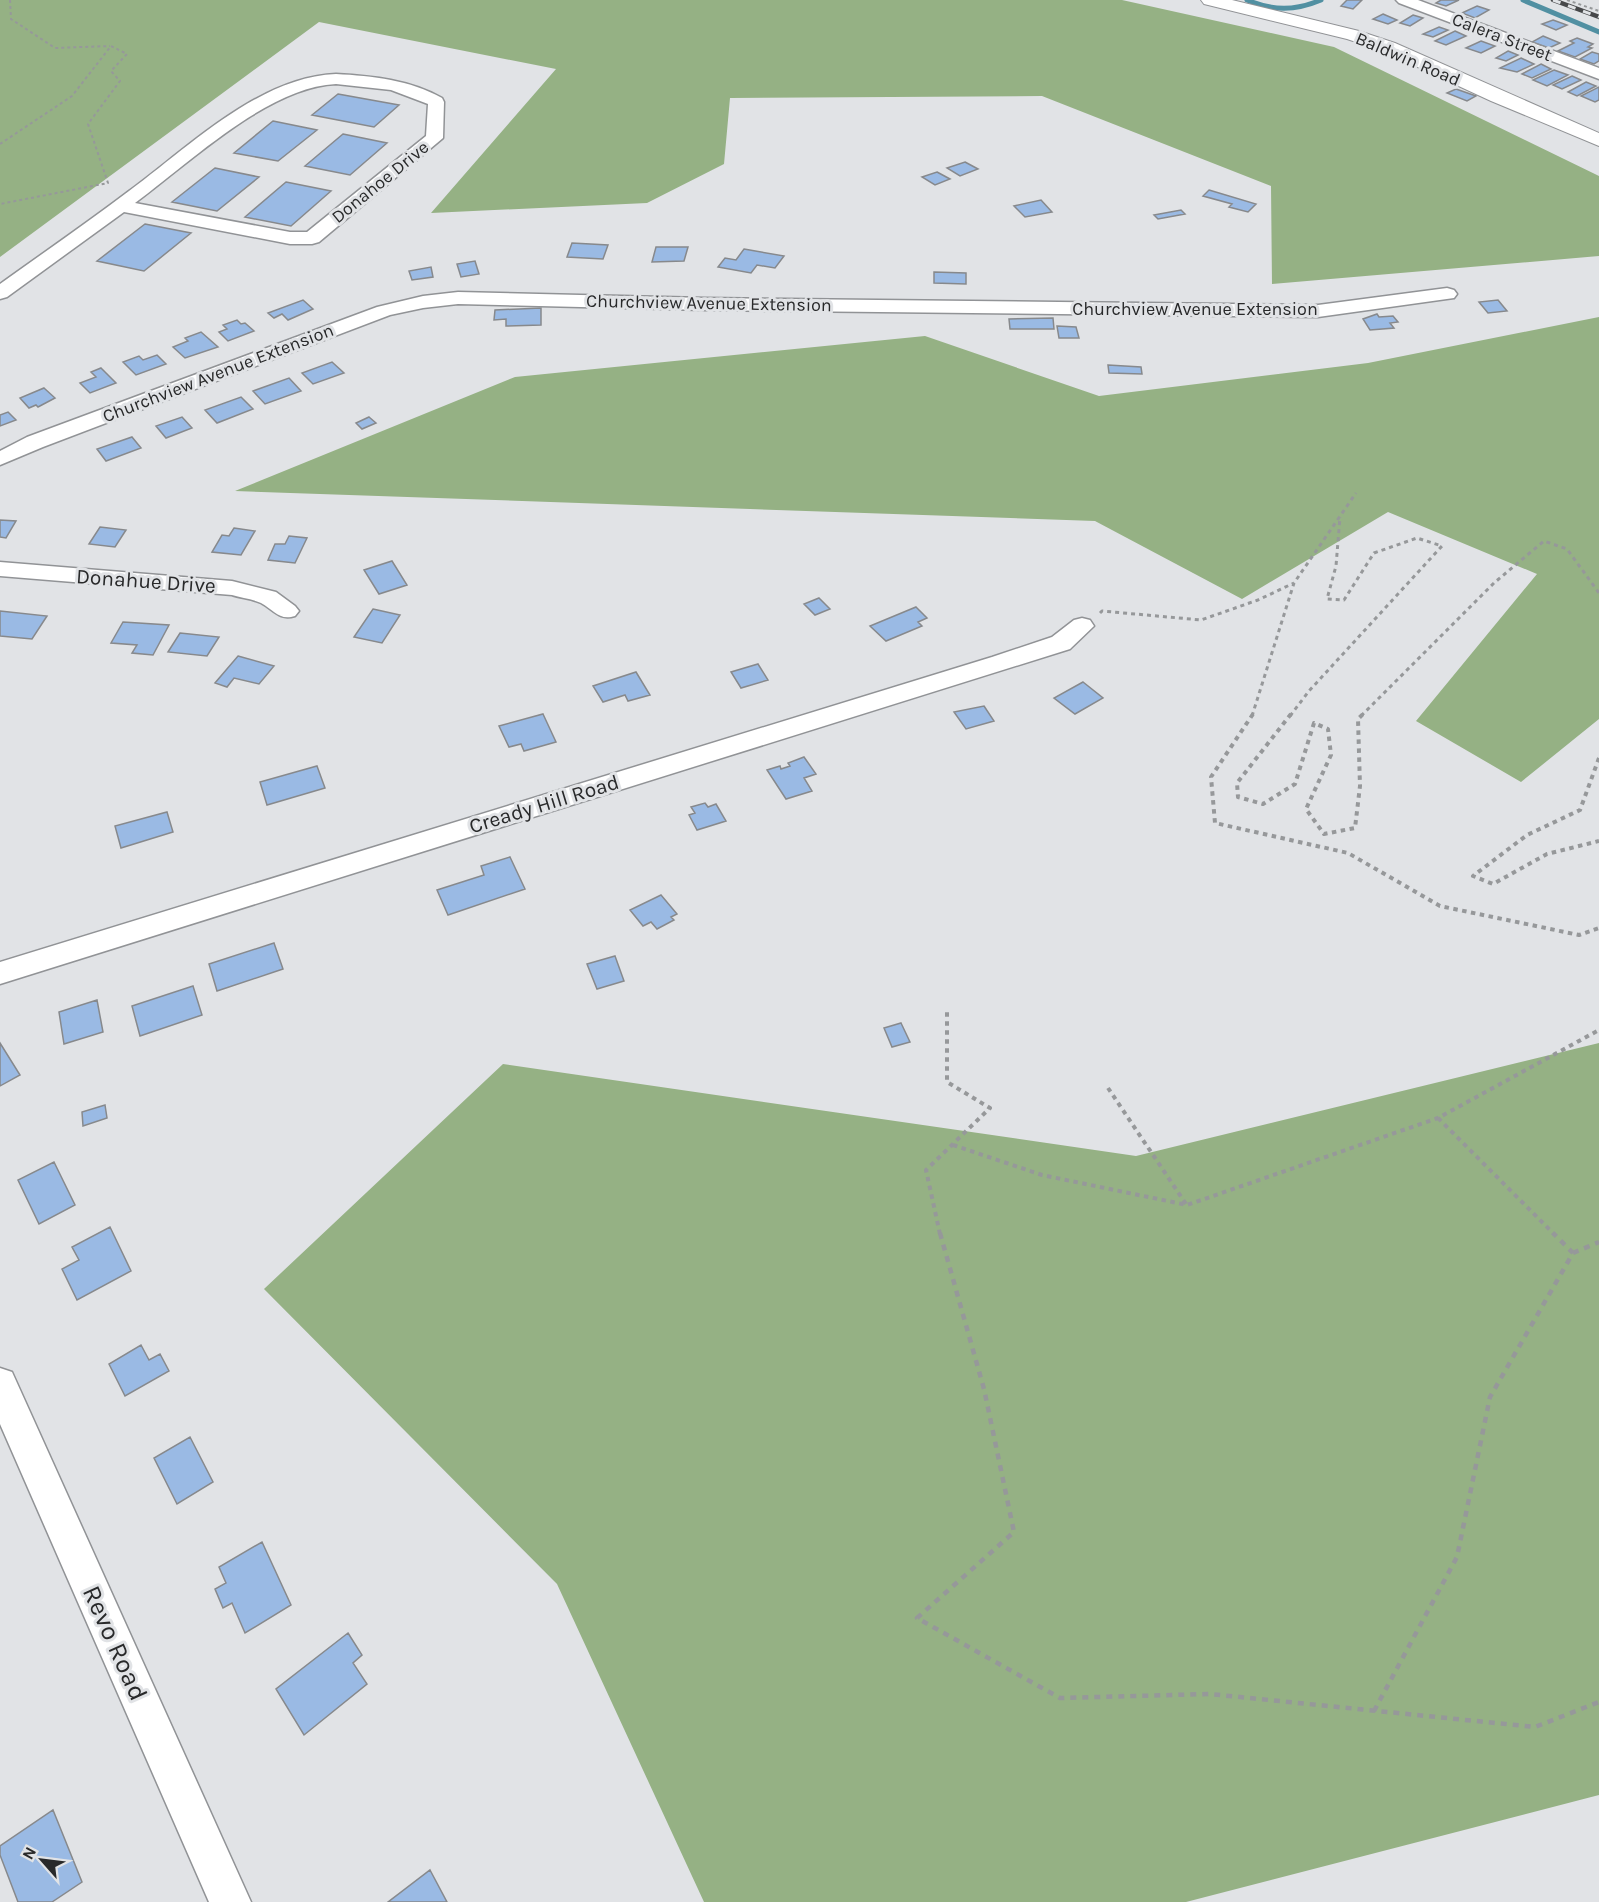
<svg xmlns="http://www.w3.org/2000/svg" width="1599" height="1902" font-family="Karla,sans-serif">
	<rect width="100%" height="100%" fill="#e1e3e6"/>
	<path fill="#95b184" d="M0 0H1122L1334 47 1599 176V256L1272 284 1271 186 1042 96 730 98 724 164 647 203 431 213 556 69 319 22 0 257Z
		M1599 317V719L1521 782 1416 721 1537 574 1388 512 1242 599 1095 521 235 491 515 377 925 336 1099 396 1368 363Z
		M1599 1043V1795L1186 1902H704L557 1584 264 1289 503 1064 1136 1156Z"/>
	<g fill="none" stroke-linecap="round" stroke-linejoin="round">
		<path stroke="#5190a2" stroke-width="5" d="M1247 0C1273 11 1295 11 1321 0
			M1523 0 1599 32"/>
	</g>
	<path fill="#9abae4" stroke="#87898c" stroke-width="1.5" d="M1347 0H1362L1353 9 1341 6Z
		M1441 0H1459L1446 6 1436 3Z
		M1477 6 1489 10 1475 18 1462 13Z
		M1383 14 1397 20 1388 24 1373 19Z
		M1413 15 1423 18 1410 26 1400 23Z
		M1553 20 1567 25 1556 30 1542 24Z
		M1439 27 1448 30 1433 37 1423 34Z
		M1455 31 1466 36 1446 45 1435 41Z
		M1543 36 1560 43 1549 48 1532 42Z
		M1577 38 1593 44 1588 47 1592 48 1575 57 1558 51 1574 43 1570 41Z
		M1481 41 1495 46 1481 53 1466 48Z
		M1508 51 1518 55 1506 61 1496 58Z
		M1592 52 1599 54V61L1594 64 1580 59Z
		M1521 58 1534 64 1517 72 1500 68Z
		M1541 64 1551 69 1532 78 1522 74Z
		M1554 70 1568 75 1547 86 1533 80Z
		M1572 76 1581 80 1562 89 1553 85Z
		M1586 82 1596 86 1577 96 1568 92Z
		M1599 87V100L1595 102 1581 96Z
		M1456 89 1476 96 1467 101 1447 93Z
		M338 94 399 105 374 127 312 115Z
		M273 121 317 130 278 161 234 153Z
		M343 134 387 143 350 175 305 166Z
		M965 162 978 169 960 176 947 168Z
		M215 168 259 177 217 211 172 202Z
		M937 172 950 179 935 185 922 177Z
		M286 182 331 191 291 226 245 217Z
		M1209 190 1256 204 1248 212 1229 207 1232 204 1203 196Z
		M1041 200 1052 212 1025 217 1014 206Z
		M1181 210 1185 214 1158 219 1154 215Z
		M145 224 191 233 144 271 97 261Z
		M572 243 608 245 603 259 567 257Z
		M656 247H688L684 261 652 262Z
		M744 249 784 256 775 268 757 265 751 273 718 267 725 258 736 260Z
		M475 261 479 274 461 277 457 264Z
		M431 267 433 277 412 280 409 271Z
		M934 272 966 273V284L934 283Z
		M303 300 313 309 288 320 282 314 274 318 268 313Z
		M1498 300 1507 311 1488 313 1479 302Z
		M541 308V325L506 326V319L494 320 495 310Z
		M1377 314 1379 317 1393 316 1398 322 1390 323 1394 328 1370 330 1363 319Z
		M1053 318 1054 329H1010L1009 319Z
		M237 320 241 324 245 323 254 331 228 341 219 332 227 329 223 325Z
		M1057 326 1076 327 1079 338H1059Z
		M201 332 218 347 185 358 173 347 188 341 185 338Z
		M157 355 166 364 136 375 123 362 139 356 143 360Z
		M332 362 344 373 313 384 302 373Z
		M1108 365 1141 367 1142 374 1109 373Z
		M101 368 116 383 90 393 80 383 96 377 91 372Z
		M289 378 301 391 265 404 253 391Z
		M44 388 55 398 38 407 36 405 29 408 20 398Z
		M241 397 253 409 217 423 205 410Z
		M8 412 16 420 0 426V415Z
		M182 417 192 428 166 438 156 426Z
		M369 417 376 423 362 429 356 423Z
		M132 437 141 448 106 461 97 449Z
		M0 520 16 521 6 538 0 537Z
		M100 527 126 530 115 547 89 544Z
		M234 528 255 531 241 555 212 552 222 535 229 536Z
		M289 536 307 538 295 563 268 560 275 544H285Z
		M392 561 407 585 379 594 364 570Z
		M819 598 830 609 815 615 804 604Z
		M916 607 927 618 918 622 922 626 886 641 870 626Z
		M373 609 400 615 382 643 354 637Z
		M0 611 47 616 32 639 0 636Z
		M123 622 169 625 153 655 132 653 137 645 111 643Z
		M180 633 219 637 207 656 168 652Z
		M238 656 274 666 259 684 234 678 227 687 215 683Z
		M758 664 768 680 741 688 731 672Z
		M636 672 650 695 628 701 625 695 603 702 593 686Z
		M1083 682 1103 698 1075 714 1054 698Z
		M984 706 994 721 966 729 954 712Z
		M543 714 556 742 524 751 521 744 509 747 499 726Z
		M804 757 816 774 804 778 812 791 786 799 767 770 780 766 781 769 790 766 788 763Z
		M317 766 325 788 267 805 260 782Z
		M705 803 708 807 716 804 726 821 697 830 689 815 695 813 691 807Z
		M167 812 173 832 121 848 115 826Z
		M510 857 525 889 448 915 437 890 484 875 481 866Z
		M661 895 677 914 671 917 674 920 657 929 651 922 643 926 630 910Z
		M274 943 283 969 217 991 209 964Z
		M615 956 624 981 597 989 587 964Z
		M193 986 202 1015 140 1036 132 1006Z
		M97 1000 103 1032 64 1044 59 1012Z
		M901 1023 910 1042 892 1047 884 1028Z
		M0 1043 20 1075 0 1086Z
		M105 1105 107 1118 83 1126 82 1112Z
		M54 1162 75 1205 39 1224 18 1180Z
		M110 1227 131 1271 77 1300 62 1269 79 1260 72 1247Z
		M141 1345 149 1360 160 1354 169 1371 125 1396 109 1364Z
		M190 1437 213 1482 177 1504 154 1458Z
		M262 1542 291 1605 245 1633 232 1603 223 1608 215 1589 226 1583 219 1567Z
		M348 1633 362 1655 353 1663 367 1684 304 1735 276 1689Z
		M53 1810 82 1882 52 1902H18L0 1855V1846Z
		M430 1870 447 1902H388Z"/>
	<g fill="none" stroke-linecap="round" stroke-linejoin="round">
		<g stroke="#919396" stroke-width="3">
			<path id="minor" d="M1396 0H1418L1599 68V79L1399 3Z
				M336 74C373 76 410 80 442 98L444 102 443 138 319 242 312 244H290L124 212 7 297 0 299V284C43 253 87 223 129 191 189 147 259 77 336 74ZM336 84 391 90 428 104 426 136 307 232H290L135 203C189 163 268 87 336 84Z
				M1447 288 1454 290 1457 294 1454 298 1318 317 705 310 458 304 423 308 390 315 43 447 0 465V451L27 437 377 307 423 296 458 292 705 298 1318 305Z
				M0 562 232 581 276 592 295 606 299 611 295 616C279 621 274 610 261 603 253 599 241 598 232 595L0 576Z
				M1082 618 1090 620 1094 626 1070 649 0 984V962L992 657 1052 637 1074 620Z
				M0 1368 12 1372 251 1902H209L0 1424Z"/>
		</g>
		<g stroke="#919396" stroke-width="2">
			<path id="major" d="M1201 0H1232L1359 31 1395 43 1599 133V146L1491 101 1383 51 1347 39 1204 4Z"/>
		</g>
		<path stroke="#96989a" stroke-width="2" stroke-dasharray="3 3" stroke-linecap="butt" d="M10 0 11 19 55 48 110 46
			M1567 0 1599 11
			M0 144 72 96 111 46 127 54 111 71 120 81 88 124 108 183 0 204"/>
		<path stroke="#96989a" stroke-width="3" stroke-dasharray="4 4" stroke-linecap="butt" d="M1100 613 1102 611 1201 620 1258 600 1294 583
			M1252 716 1294 583 1356 493
			M1290 716 1309 691 1442 546 1417 538 1374 553 1344 600 1327 599 1336 566 1340 517
			M1361 716 1494 583 1544 541 1567 549 1599 593"/>
		<path stroke="#96989a" stroke-width="4" stroke-dasharray="4.5 4.5" stroke-linecap="butt" d="M1253 714 1211 777 1215 823 1348 853 1440 906 1579 935 1599 928
			M1291 714 1237 783 1238 797 1263 804 1295 784 1314 723 1328 729 1331 755 1306 809 1324 834 1355 828 1360 786 1358 719 1363 714
			M1599 758 1580 810 1527 835 1473 876 1493 884 1547 854 1599 841
			M1108 1088 1186 1204
			M1438 1118 1554 1234
			M953 1145 1042 1175 1187 1205 1438 1118 1599 1030
			M940 1234 926 1170 990 1108 947 1082V1009"/>
		<path stroke="#96989a" stroke-width="4.5" stroke-dasharray="6 6" stroke-linecap="butt" d="M940 1233 984 1389 1014 1532 917 1618 1060 1698 1210 1694 1535 1727 1599 1702
			M1573 1253 1599 1242
			M1374 1711 1457 1557 1490 1397 1573 1253 1553 1233"/>
		<use href="#minor" fill="#fff" fill-rule="evenodd"/>
		<use href="#major" fill="#fff" fill-rule="evenodd"/>
		<g stroke="#47484a" stroke-width="4.5">
			<path id="rail" d="M1553 0 1599 17"/>
		</g>
		<use href="#rail" stroke="#e1e3e6" stroke-width="3" stroke-dasharray="8" stroke-linecap="butt"/>
	</g>
	<g text-anchor="middle" dominant-baseline="central" stroke-width="6" stroke-linejoin="round" paint-order="stroke">
		<g font-size="18" fill="#28292a" stroke="#e1e3e6">
			<text transform="translate(1502 37) rotate(21)">Calera Street</text>
			<text transform="translate(1408 59) rotate(23)">Baldwin Road</text>
			<text transform="translate(380 182) rotate(-39)">Donahoe Drive</text>
			<text transform="translate(709 303) rotate(1)">Churchview Avenue Extension</text>
			<text x="1195" y="309">Churchview Avenue Extension</text>
			<text transform="translate(218 373) rotate(-21)">Churchview Avenue Extension</text>
		</g>
		<g font-size="21" fill="#28292a" stroke="#e1e3e6">
			<text transform="translate(146 581) rotate(4)">Donahue Drive</text>
			<text transform="translate(544 804) rotate(-17)">Cready Hill Road</text>
		</g>
		<g font-size="26" fill="#28292a" stroke="#e1e3e6">
			<text transform="translate(115 1643) rotate(66)">Revo Road</text>
		</g>
	</g>
	<g transform="translate(42 1860) rotate(298)" stroke="#e1e3e6" stroke-width="4.5" paint-order="stroke">
	<path d="M0-4.5L10 22L0 15L-10 22Z" fill="#28292a"/>
	<text y="-9" font-size="16" font-weight="bold" text-anchor="middle" fill="#28292a">N</text>
	</g>
</svg>
